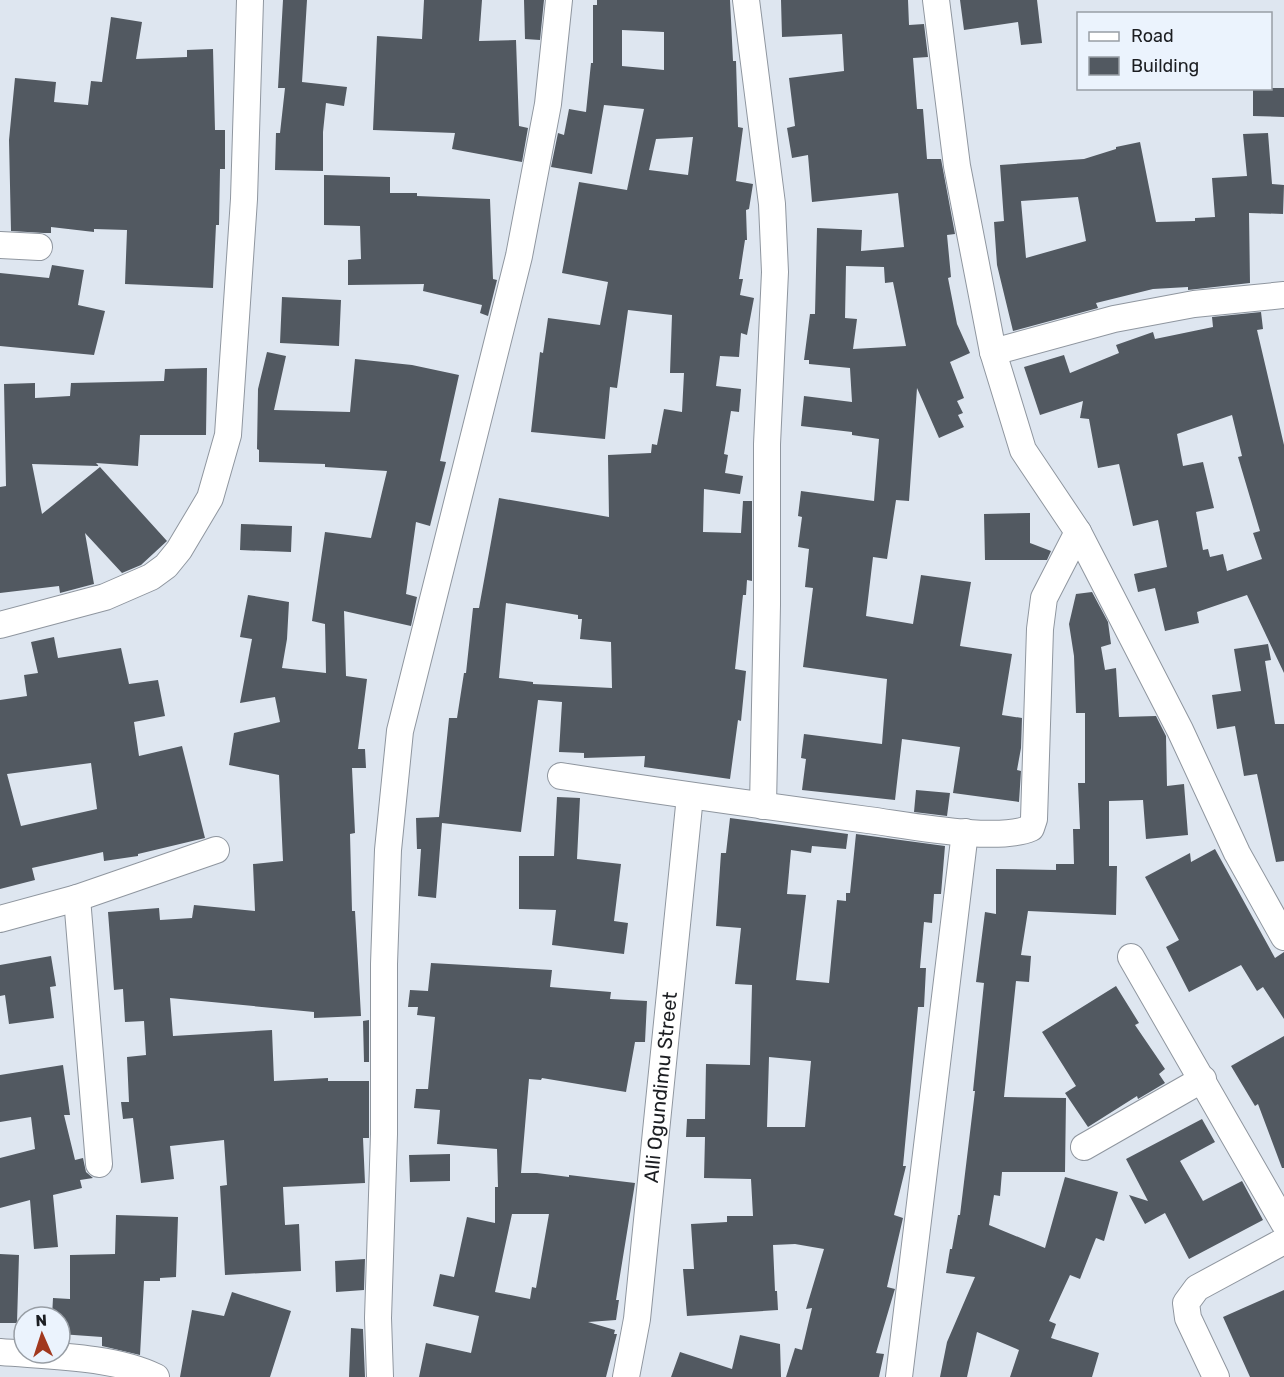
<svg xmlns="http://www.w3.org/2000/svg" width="1284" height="1377" font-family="Rubik,sans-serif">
	<rect width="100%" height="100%" fill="#dee6f0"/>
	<path fill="#525961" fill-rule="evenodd" d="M283 0H307L302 82 347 87 344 106 326 103 323 132V171L275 170 276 133H280L285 88H278Z
		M424 0H482L479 41 516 40 519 126 528 128 522 162 452 149 455 133 373 130 377 36 422 39Z
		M524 0H544L540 40 525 39Z
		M597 0H730L733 61H736L738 127 743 128 736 181 753 184 749 209 746 210 747 240H745L739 279H743L740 295 754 298 747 335 741 333 739 357 720 356 716 386 741 389 739 412 731 411 724 454 728 455 725 473 743 476 740 494 704 489 703 532 741 533 743 501H752V581L747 580 746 595H743L735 669 746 671 741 721 738 720 730 779 644 767 645 756 584 758V753L559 752 562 702 538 700 521 832 442 823 436 898 418 896 421 849H417L416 818 439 817 449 718H457L464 673H466L473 608H479L499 498 609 517 608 455 651 453 652 444 657 445 664 409 682 412 684 373H670L672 315 628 310 617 388 610 387 605 439 531 432 540 352 543 353 548 318 600 325 608 282 562 273 579 182 627 190 644 109 604 105 592 174 551 167 558 133 564 135 569 109 586 112 591 63H593V5H597ZM622 30 664 32V70L622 66ZM693 137 688 175 649 170 656 139ZM506 603 578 615V619H582L580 639 611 642 612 688 533 684V682L499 678Z
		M781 0H908L909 25 924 24 928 57 913 58 917 109H923L927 159H941L955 234 947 235 951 277 948 278 957 324 970 353 950 362 964 398 957 401 963 413 958 415 964 427 939 438 917 388 909 501 896 500 887 559 873 557 866 616 913 624 921 575 971 582 960 646 1012 654 1002 715 1022 718 1021 748 1017 770 1021 771 1019 802 953 793 960 747 902 739 895 800 802 790 806 759 801 758 804 734 882 744 887 679 803 667 813 588 805 587 809 549 798 547 802 517 798 516 801 491 874 501 879 439 852 435V432L801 426 804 396 852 402 850 368 809 364V360H804L810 314H815L817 228 862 230 861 251 904 247 898 193 812 202 808 155 792 158 787 128 795 126 789 78 844 71 842 34 782 37ZM846 266 884 267 885 283 893 282 906 346 853 349 857 319 845 318Z
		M960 0H1037L1042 43 1021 45 1018 22 964 30Z
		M111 17 142 22 136 59 187 57V50L213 49 215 130H225V169H220L219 225H216L213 288 125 284 127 230 94 229V232L51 227V233H44L11 231 9 140 15 78 56 82 54 102 88 105 91 81 102 82Z
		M1253 88H1284V117L1253 116Z
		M1268 133 1272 184 1284 185 1283 214 1249 213 1250 283 1188 290V287L1153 289 1096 303 1098 308 1013 331 997 265 994 222 1004 221 1000 165 1084 159 1116 149V147L1140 142 1156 222 1195 221V218L1215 217 1212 178 1247 176 1243 134ZM1078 197 1086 241 1026 258 1021 201Z
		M324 175 390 177V193H417V196L490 199 493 279 497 280 488 316 480 313 482 305 423 291 424 284 348 285V260L361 259 360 226 324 225Z
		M52 265 84 270 78 305 105 311 94 355 0 346V273L49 278Z
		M282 297 341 300 339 346 280 343Z
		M1261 312 1263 329 1257 330 1284 445V673L1247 595 1197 612 1199 623 1165 631 1155 588 1138 592 1134 574 1167 567 1158 520 1133 526 1119 464 1098 468 1089 419 1080 418 1083 401 1040 415 1024 367 1064 355 1070 373 1119 353 1116 345 1153 332 1155 339 1213 327 1212 317ZM1232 415 1242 456 1238 457 1260 531 1253 533 1262 559 1227 571 1223 554 1210 557 1208 549 1203 550 1196 512 1214 508 1203 462 1183 466 1177 434Z
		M267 352 286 356 274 410 350 412 355 359 412 365 459 375 440 461 446 462 430 526 416 522 406 594 417 597 411 626 344 611 346 676 367 679 358 749H365L366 768H352L355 833 350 834 352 911H355L361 1016 314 1018V1012L170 998 173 1036 272 1030 274 1081 328 1078V1081H369V1138H363L365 1183 283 1187 285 1225 299 1224 301 1271 225 1275 220 1186 227 1185 224 1140 170 1146 174 1179 141 1183 133 1118 123 1119 121 1102H129L127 1057 146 1055 144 1021 125 1022 123 989 114 990 108 912 159 908 160 920 192 918 194 905 255 911 253 864 283 861 279 775 229 765 234 733 280 722 275 697 240 703 252 639 240 637 248 595 289 602 287 639 282 668 326 673 325 624 312 621 325 532 371 538 387 471 325 467V464L259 462V450L257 449 258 389Z
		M207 368 206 435H140L138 466 96 463 99 466 32 464 42 514 100 467 167 541 141 565 122 573 85 533 94 584 60 593 59 586 0 593V487L6 486 4 384 35 383V398L70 396 71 383 164 381 165 369Z
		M1030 513V543L1051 551 1047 560H985L984 514Z
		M241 524 292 526 291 552 240 550Z
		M1092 592 1108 622 1111 644 1101 647 1105 670 1116 668 1119 717 1156 716 1166 736 1167 786 1184 784 1188 835 1146 839 1143 800 1109 801V866H1117L1116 915 1028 911 1021 955 1031 956 1029 982 1016 981 1004 1097 1066 1098 1065 1172H1002L1000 1196 994 1195 989 1225 1045 1248 1065 1177 1118 1192 1104 1241 1096 1238 1080 1279 1070 1275 1049 1321 1056 1324 1051 1338 1099 1353 1092 1377H1010L1019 1350 977 1332 967 1377H940L947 1342 975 1277 946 1273 950 1249H952L958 1215H960L975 1091H973L984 983 976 982 985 912 996 914V869L1056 870V864H1074L1073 829H1080L1078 783H1085V713H1076L1074 656 1069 624 1076 594Z
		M54 637 58 658 121 648 129 684 158 680 165 716 134 722 139 756 182 746 205 838 138 854V856L104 861 103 852 32 868 35 880 0 889V700L27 696 24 675 38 673 31 642ZM91 763 97 809 21 826 7 774Z
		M1268 644 1271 660 1265 661 1275 724H1284V861L1276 862 1257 774 1244 776 1235 726 1217 729 1212 695 1241 691 1234 649Z
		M916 790 950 793 947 816 914 812Z
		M557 797 580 798 577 859 621 864 614 921 628 923 624 954 552 945 556 910 519 909V856H554Z
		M730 818 848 834 846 849 812 846 811 853 791 850 787 894 806 895 796 980 829 983 837 900 846 901V893H850L856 834 945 846 941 894H934L932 923 924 922 920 968H926L924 1007H918L903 1166H906L894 1215 903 1218 887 1287 895 1289 894 1292 876 1353 884 1354 879 1377H786L795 1348 802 1350 812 1308 806 1309 824 1249 795 1244 773 1245 775 1291H777L778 1310 687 1316 683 1269H694L691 1224 727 1222V1216H753L751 1179 704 1178 705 1137H686L687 1119H705L706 1064 750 1065 752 985 735 984 741 928 716 926 721 853H726ZM769 1057 811 1061 805 1127H767Z
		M1215 849 1275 958 1284 952V1019L1263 987 1257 991 1241 965 1189 992 1166 947 1179 940 1145 877 1190 853 1191 862Z
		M51 956 56 986 50 987 54 1018 9 1024 5 995 0 996V965Z
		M431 963 552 970 550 987 611 992 610 999 647 1001 645 1042H635L626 1092 542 1078 541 1080 529 1079 521 1173H537L569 1177V1175L635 1183 616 1300H619L616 1320 588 1322 615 1330 614 1334H617L606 1377H419L426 1343 471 1353 479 1316 433 1306 440 1274 454 1277 467 1217 495 1223V1187H498L497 1149 437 1144 440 1110 414 1108 416 1089H428L435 1017 417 1015 418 1007H408L410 990 428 991ZM512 1214H549L536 1288 532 1287 530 1299 495 1292Z
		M1116 986 1139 1023 1135 1025 1165 1069 1159 1074 1165 1083 1138 1099 1137 1096 1088 1127 1065 1093 1076 1086 1042 1032Z
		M369 1020V1062H364L363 1021Z
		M1284 1036V1168H1282L1258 1104 1255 1106 1231 1066Z
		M63 1065 70 1115H64L75 1160 83 1158 86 1172 93 1178 80 1180 82 1188 53 1195 58 1247 34 1249 30 1200 0 1208V1158L35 1149 31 1117 0 1122V1075Z
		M1202 1119 1215 1142 1180 1161 1203 1201 1242 1181 1263 1220 1189 1259 1165 1213 1145 1224 1129 1195 1148 1201 1126 1159Z
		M450 1154V1181L410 1182 409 1155Z
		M116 1215 178 1217 176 1277 160 1278V1281H144L140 1355 102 1346V1337L60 1334V1317H52L53 1298 70 1299V1255L115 1254Z
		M0 1254 19 1255 17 1323H0Z
		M365 1259 364 1290 336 1292 335 1261Z
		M1284 1290V1377H1250L1223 1317Z
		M232 1292 291 1311 270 1377H180L192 1310 224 1316Z
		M351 1328 363 1329 365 1377H349Z
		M740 1335 780 1344 781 1377H671L680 1352 732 1369Z"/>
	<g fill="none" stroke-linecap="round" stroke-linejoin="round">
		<g stroke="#8f969f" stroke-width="28">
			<g id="minor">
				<path d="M746 0 772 204 775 272 767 444V605L763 806"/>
				<path d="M936 0 957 166 993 352 1023 450 1078 532 1180 730 1237 853 1284 937"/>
				<path d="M0 245 39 247"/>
				<path d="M993 352 1114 319 1194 304 1284 295"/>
				<path d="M0 625 105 597 151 577 166 566 179 550 210 498 228 435 244 199 250 0"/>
				<path d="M561 776C663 792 765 806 868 820 907 825 997 843 1031 828L1034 819 1040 629 1044 598 1078 532"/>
				<path d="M77 898 99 1164"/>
				<path d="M0 919 77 898 216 850"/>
				<path d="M1131 957 1284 1223"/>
				<path d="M1084 1147 1203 1079"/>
				<path d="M0 1352C48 1356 113 1356 156 1377"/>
				<path d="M380 1377 378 1318 384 1134V964L388 850 400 731 519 256 548 104 559 0"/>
				<path id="s1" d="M626 1377 637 1319 690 796"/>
				<path d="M899 1377 965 832"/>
				<path d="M1216 1377 1188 1318 1186 1303 1197 1288 1284 1241"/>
			</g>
		</g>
		<use href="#minor" stroke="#fff" stroke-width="26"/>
	</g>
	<g text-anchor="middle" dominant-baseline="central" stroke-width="6" stroke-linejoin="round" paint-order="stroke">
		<g font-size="20" fill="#1c1e22" stroke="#ebf3fd">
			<text stroke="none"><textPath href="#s1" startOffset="292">Alli Ogundimu Street</textPath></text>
		</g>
	</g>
	<rect x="1077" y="12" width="195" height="78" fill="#ebf3fd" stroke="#989ea5" stroke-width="1.5"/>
	<rect x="1089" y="32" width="30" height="9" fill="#ffffff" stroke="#989ea5" stroke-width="1.5"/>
	<text x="1131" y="42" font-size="18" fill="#1c1e22">Road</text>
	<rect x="1089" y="57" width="30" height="18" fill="#525961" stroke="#989ea5" stroke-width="1.5"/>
	<text x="1131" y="72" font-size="18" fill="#1c1e22">Building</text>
	<g transform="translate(42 1335) rotate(357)"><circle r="28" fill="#ebf3fd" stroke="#989ea5" stroke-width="1.5"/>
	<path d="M0-4.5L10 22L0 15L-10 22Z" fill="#a1381e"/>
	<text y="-9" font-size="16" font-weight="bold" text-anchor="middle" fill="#1c1e22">N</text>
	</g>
</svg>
